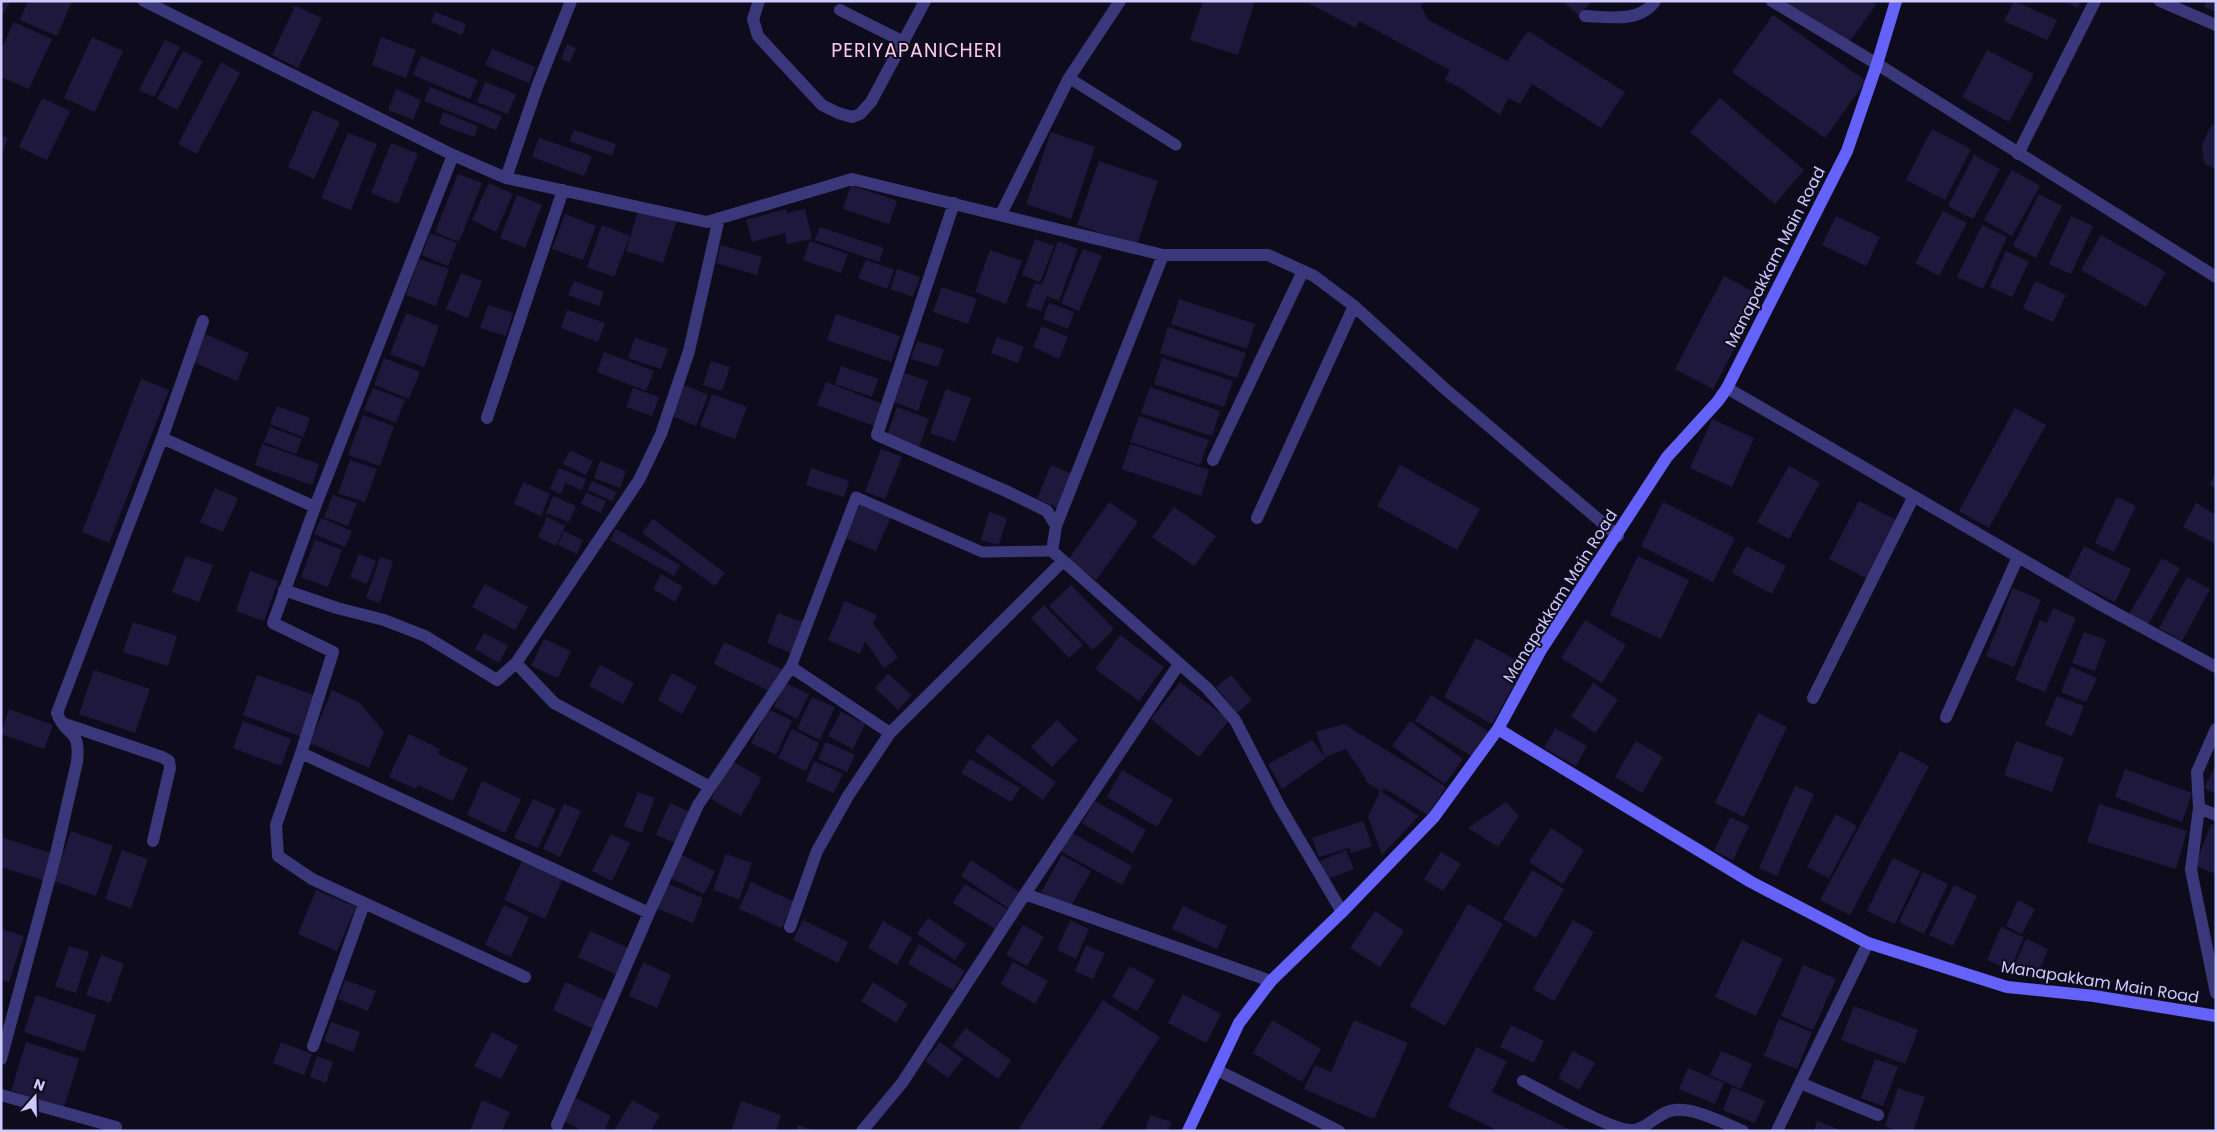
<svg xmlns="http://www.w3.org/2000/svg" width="2217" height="1132" font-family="Poppins,sans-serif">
	<rect width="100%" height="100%" fill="#0e0c1c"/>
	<path fill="#1f183d" d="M1 1H10L1 18Z
		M28 1H72L57 36 20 20Z
		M1203 1H1255L1238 55 1190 40Z
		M1304 1H1424L1421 6 1428 20 1507 61 1528 31 1625 92 1601 128 1532 84 1520 104 1508 98 1500 115 1459 87 1445 80 1450 70 1359 21 1356 28Z
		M1562 1H1592L1579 15Z
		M1787 1H1871L1876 5 1846 46 1786 3Z
		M2014 1 2057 20 2047 40 2004 21Z
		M2065 1H2081L2077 8Z
		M2207 1H2216V13L2204 6Z
		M295 6 322 18 298 68 272 55Z
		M435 12 466 24 462 35 431 22Z
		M1773 15 1866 81 1825 138 1732 72Z
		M14 22 52 39 29 89 1 77V50Z
		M92 37 123 51 95 112 64 98Z
		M381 37 416 50 406 78 372 65Z
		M165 40 180 47 154 97 139 90Z
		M567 44 576 48 570 63 561 59Z
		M492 49 535 67 529 83 485 65Z
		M1987 50 2034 74 2009 122 1962 97Z
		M183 51 203 61 177 110 157 99Z
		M421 56 478 80 470 99 413 75Z
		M221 62 240 73 197 154 178 144Z
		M485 82 516 94 508 114 477 102Z
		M430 87 502 116 496 130 424 101Z
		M396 89 421 100 413 120 388 110Z
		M42 98 70 111 47 160 19 147Z
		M1720 98 1804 170 1775 204 1690 132Z
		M313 110 340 122 314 179 288 167Z
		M443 112 478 126 474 137 439 124Z
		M2212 124 2216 126V169L2204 163 2202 145Z
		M1932 129 1971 149 1945 200 1906 180Z
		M574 130 616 144 612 156 569 141Z
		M1051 132 1095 147 1071 219 1026 204Z
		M348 133 377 144 351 210 321 198Z
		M1 135 8 138 1 156Z
		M539 138 592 156 584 176 532 157Z
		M391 143 418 154 398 204 371 193Z
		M1974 155 2000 169 1973 219 1948 206Z
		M1099 161 1158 181 1137 245 1077 225Z
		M2012 170 2040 186 2012 236 1984 220Z
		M458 174 482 183 459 242 435 232Z
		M489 183 513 194 496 232 472 220Z
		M851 185 897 201 889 224 843 209Z
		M2039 194 2062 206 2036 258 2013 246Z
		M517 195 542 205 525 248 500 238Z
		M639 208 677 220 663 263 626 251Z
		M786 209 787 213 805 209 812 239 787 244 785 233 752 242 746 220Z
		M1943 211 1967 223 1939 276 1915 263Z
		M565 214 596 226 583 260 552 249Z
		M1836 216 1880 237 1866 266 1822 245Z
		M2071 216 2093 226 2071 274 2049 264Z
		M602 225 630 236 614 277 587 267Z
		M1982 225 2007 237 1983 289 1957 277Z
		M820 227 884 248 879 262 815 240Z
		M430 233 457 243 448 266 422 255Z
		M2101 235 2166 272 2146 307 2081 270Z
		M1035 239 1054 246 1040 282 1022 275Z
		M810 241 848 254 841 273 803 260Z
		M1058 241 1078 249 1059 301 1047 296 1041 311 1026 306 1035 283 1042 285Z
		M721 245 762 257 757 275 716 263Z
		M1083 249 1102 256 1079 311 1061 303Z
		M990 250 1022 261 1006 304 975 292Z
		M2006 251 2029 262 2012 297 1990 287Z
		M419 259 449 269 436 306 406 295Z
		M866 260 894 270 887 289 858 278Z
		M897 269 920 277 913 297 890 289Z
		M461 273 482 281 468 318 446 309Z
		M1724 276 1754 292 1742 315 1750 319 1713 389 1675 369Z
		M574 281 604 292 599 306 568 295Z
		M2035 281 2066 295 2053 322 2023 308Z
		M942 287 977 299 968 324 933 312Z
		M1179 299 1255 324 1247 349 1171 324Z
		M1049 303 1074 312 1068 329 1043 319Z
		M488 305 513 313 506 336 480 328Z
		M567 310 605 323 598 342 561 328Z
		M406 313 439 326 424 367 390 354Z
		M836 314 900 336 891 362 827 340Z
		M1042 326 1068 337 1059 359 1033 347Z
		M1168 327 1246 353 1237 378 1160 353Z
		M205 334 249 353 237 381 193 362Z
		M997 337 1024 347 1018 363 991 353Z
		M635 338 668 349 661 369 628 358Z
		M917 341 944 349 938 367 911 359Z
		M604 352 654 371 646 391 597 372Z
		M384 358 420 372 409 399 374 385Z
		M1162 358 1233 381 1224 407 1154 384Z
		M711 361 730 367 722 391 703 385Z
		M841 366 878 379 872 397 835 384Z
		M904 373 928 381 918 411 894 402Z
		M141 379 169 390 109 543 82 532Z
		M826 382 885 405 877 427 817 405Z
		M684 385 708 395 696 426 672 416Z
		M1150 387 1220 411 1212 436 1141 413Z
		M373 388 405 400 396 423 364 410Z
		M633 388 659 397 652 416 626 407Z
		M946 389 971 398 955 442 930 433Z
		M712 394 747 407 735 439 700 426Z
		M277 406 310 418 303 437 270 424Z
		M897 407 929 419 918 450 886 438Z
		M2015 408 2046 425 1989 528 1959 511Z
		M363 415 394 426 380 466 348 455Z
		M1139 416 1209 440 1200 465 1130 442Z
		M1712 419 1754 438 1732 487 1690 468Z
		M270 427 302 439 296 454 264 442Z
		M262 444 319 464 312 485 255 465Z
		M1130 444 1209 470 1201 496 1122 469Z
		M881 449 902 457 885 499 865 492Z
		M570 450 593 461 586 475 563 464Z
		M350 460 377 469 365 502 338 493Z
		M600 461 626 471 620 488 594 478Z
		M1051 465 1074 475 1060 509 1037 499Z
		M1400 465 1480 509 1457 550 1377 506Z
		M1789 466 1820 483 1789 539 1757 522Z
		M559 468 586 479 582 490 565 483 561 494 550 489Z
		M811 468 849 481 844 497 806 485Z
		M2216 473V488L2209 485Z
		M592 481 617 492 612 501 588 490Z
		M523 482 550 494 541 516 514 504Z
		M215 488 238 498 223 532 200 522Z
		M586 493 606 501 601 513 581 504Z
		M333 495 357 503 348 526 324 517Z
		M553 496 576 506 569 522 546 513Z
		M2117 497 2136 506 2114 552 2095 543Z
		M1859 501 1898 521 1868 579 1829 559Z
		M1109 502 1138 522 1096 580 1068 560Z
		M1663 502 1735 538 1713 582 1641 546Z
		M2196 503 2216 515V544L2183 527Z
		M860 504 891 517 876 551 845 538Z
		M1174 507 1216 536 1194 566 1152 537Z
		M989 512 1007 518 999 545 981 540Z
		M547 517 565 526 556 546 538 537Z
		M321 518 352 531 345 547 314 534Z
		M653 519 725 573 715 586 642 533Z
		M616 529 680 565 674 576 610 540Z
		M564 531 583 540 577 554 558 545Z
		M315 540 342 550 328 587 301 577Z
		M1746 546 1786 566 1772 594 1732 573Z
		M2084 546 2131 569 2115 602 2068 579Z
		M359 554 376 561 367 584 350 577Z
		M186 556 213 565 199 602 172 592Z
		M1638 556 1689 580 1661 639 1610 615Z
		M380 557 393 561 380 603 366 598Z
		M2162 558 2180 568 2148 625 2129 614Z
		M250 571 278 581 264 621 236 611Z
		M661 574 683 587 675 602 653 589Z
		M2187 577 2210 589 2182 641 2159 628Z
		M485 584 528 607 515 630 472 607Z
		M1071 585 1114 629 1093 650 1049 606Z
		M2013 588 2041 600 2014 667 1986 656Z
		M845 601 877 615 873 623 898 658 884 668 865 641 860 654 828 640Z
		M1044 605 1083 645 1069 658 1031 618Z
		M2053 608 2076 618 2045 692 2015 680 2040 620 2047 623Z
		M778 613 805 623 794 654 767 643Z
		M1585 620 1626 645 1602 683 1561 658Z
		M133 622 177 636 168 666 123 652Z
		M2084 632 2106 640 2095 671 2072 663Z
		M484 633 508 646 499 663 475 649Z
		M1120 635 1164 667 1139 701 1095 669Z
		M1476 638 1525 665 1492 724 1444 697Z
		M544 639 571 651 558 678 531 666Z
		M724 642 782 669 771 692 714 664Z
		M600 665 634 683 623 704 589 686Z
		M2071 667 2097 678 2086 702 2061 692Z
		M94 670 150 689 135 733 79 714Z
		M672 673 697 687 682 714 658 700Z
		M888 674 912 695 898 710 875 688Z
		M257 675 317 696 302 737 243 715Z
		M1231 675 1252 700 1237 713 1216 687Z
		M1180 682 1229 720 1199 757 1151 719Z
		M785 683 809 694 797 719 774 707Z
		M1593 683 1618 700 1595 733 1571 716Z
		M332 690 360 703 384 732 369 768 310 743Z
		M1431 695 1489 732 1473 757 1415 721Z
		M2057 696 2084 706 2072 736 2045 725Z
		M812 697 835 707 820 740 797 729Z
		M9 709 53 725 44 749 1 734Z
		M768 709 792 721 776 755 751 743Z
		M841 712 865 724 853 749 828 736Z
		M1758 713 1787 727 1744 817 1715 803Z
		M1057 720 1078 740 1052 767 1031 747Z
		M243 721 291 739 281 766 233 748Z
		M1410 721 1463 759 1445 784 1392 746Z
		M1344 724 1446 787 1428 815 1384 788 1382 792 1365 781 1366 779 1346 749 1325 757 1326 758 1282 789 1268 764 1312 740 1325 757 1316 732Z
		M1555 728 1587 746 1576 766 1544 748Z
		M792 729 819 743 806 771 778 758Z
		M409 734 440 749 438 754 468 768 453 801 418 785 416 789 389 777Z
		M988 734 1056 782 1043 800 975 751Z
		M1636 741 1663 757 1642 793 1615 777Z
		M2016 741 2064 758 2052 792 2004 775Z
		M826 742 855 755 847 772 818 759Z
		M1900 751 1929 766 1850 915 1820 900Z
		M970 759 1020 788 1011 802 961 773Z
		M732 761 762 778 741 816 711 799Z
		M814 761 843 774 834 793 806 781Z
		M2216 765V794L2204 788Z
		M2125 769 2192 793 2182 822 2115 797Z
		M1122 770 1173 800 1157 827 1107 797Z
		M482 781 521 799 505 833 467 815Z
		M1795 786 1814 794 1777 876 1759 868Z
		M1380 791 1419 816 1382 855 1368 817Z
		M638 792 655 798 642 833 624 826Z
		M533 799 556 809 538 848 514 838Z
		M1095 801 1146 830 1133 853 1082 823Z
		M1506 802 1519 816 1498 847 1468 828Z
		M670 803 691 812 678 844 656 835Z
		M564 804 581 811 560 857 543 849Z
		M2099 804 2187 831 2176 869 2087 842Z
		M1836 814 1857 826 1829 878 1807 867Z
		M1730 817 1749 826 1733 860 1714 851Z
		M1363 821 1372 846 1351 853 1349 848 1319 857 1312 838Z
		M2211 824 2216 825V874L2195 866Z
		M1551 828 1584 850 1563 884 1529 862Z
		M71 831 113 846 96 896 54 881Z
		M1070 832 1132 866 1122 885 1060 851Z
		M611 834 630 843 612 881 592 871Z
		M1 837 51 853 43 880 1 867Z
		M122 850 148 859 131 908 105 899Z
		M1346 850 1354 869 1327 879 1320 861Z
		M1441 852 1461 864 1443 891 1424 879Z
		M677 853 715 871 704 894 666 876Z
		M726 854 752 863 739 899 713 890Z
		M1062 855 1091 871 1070 908 1041 892Z
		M1893 858 1920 871 1895 924 1867 911Z
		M523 859 563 878 545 919 504 900Z
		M971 860 1022 894 1011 910 961 876Z
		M1532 870 1564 889 1536 938 1503 919Z
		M1923 872 1948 884 1924 934 1899 922Z
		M751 882 793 901 782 928 739 909Z
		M666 883 703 898 693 923 655 908Z
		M965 884 1007 909 995 929 953 903Z
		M1954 885 1977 896 1953 946 1929 935Z
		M316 890 356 907 337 951 298 934Z
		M2018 900 2035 909 2022 934 2006 926Z
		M1468 904 1503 924 1445 1026 1410 1006Z
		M504 905 529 917 511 957 485 945Z
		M1183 906 1227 926 1217 949 1172 929Z
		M1375 911 1404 931 1380 967 1350 948Z
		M928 918 966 944 955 960 917 934Z
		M803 920 848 942 838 963 793 940Z
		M1070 920 1089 929 1076 959 1057 950Z
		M1573 920 1594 932 1554 1001 1533 989Z
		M883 921 912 938 897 965 868 948Z
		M1023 925 1044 937 1027 966 1006 955Z
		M2001 927 2024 937 2010 970 1987 960Z
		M1 929 24 936 9 982 1 980Z
		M590 931 631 949 619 976 578 957Z
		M2026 939 2048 949 2035 980 2012 971Z
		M1742 940 1783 959 1756 1016 1715 997Z
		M919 944 965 971 953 990 908 964Z
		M1086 945 1105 953 1093 979 1075 971Z
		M69 946 89 952 76 993 55 986Z
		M101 955 124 964 110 1003 86 995Z
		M643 962 671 975 657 1008 629 996Z
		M1013 962 1048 981 1035 1004 1001 984Z
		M1803 965 1836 979 1813 1030 1781 1016Z
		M1130 966 1155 980 1137 1011 1112 997Z
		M345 980 376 991 368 1011 338 999Z
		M566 982 609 1002 596 1030 553 1010Z
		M873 982 908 1004 896 1023 861 1001Z
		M1183 994 1221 1014 1206 1043 1168 1023Z
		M36 995 96 1015 84 1052 24 1032Z
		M1103 1000 1160 1037 1099 1131H1023L1019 1128Z
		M1854 1006 1918 1030 1905 1064 1841 1040Z
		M1779 1019 1812 1032 1797 1069 1764 1056Z
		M1272 1020 1321 1049 1302 1082 1253 1053Z
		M1354 1020 1408 1043 1374 1119 1304 1089 1315 1065 1331 1072Z
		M331 1022 360 1032 353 1052 324 1041Z
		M1511 1025 1544 1041 1534 1063 1500 1047Z
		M966 1028 1011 1060 998 1079 952 1046Z
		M492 1032 518 1046 501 1079 474 1066Z
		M26 1042 79 1059 64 1107 11 1091Z
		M281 1042 312 1054 304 1075 273 1063Z
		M940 1042 963 1059 948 1078 925 1061Z
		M1476 1047 1507 1061 1492 1092 1573 1131H1499L1448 1107Z
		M1573 1051 1595 1063 1579 1090 1558 1078Z
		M1721 1051 1752 1064 1741 1089 1710 1075Z
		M317 1056 333 1062 326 1083 310 1077Z
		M1875 1059 1898 1067 1883 1106 1861 1098Z
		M1688 1068 1724 1083 1715 1104 1679 1089Z
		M1732 1087 1765 1101 1755 1123 1723 1110Z
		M1898 1088 1925 1097 1913 1131H1898L1885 1126Z
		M576 1098 611 1116 604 1131H583L564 1121Z
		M482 1100 510 1112 502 1131H470Z
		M632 1100 660 1115 651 1131H614Z
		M741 1101 781 1115 776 1131H731Z
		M1150 1115 1171 1122 1168 1131H1145Z
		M1817 1121 1843 1131H1814Z
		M798 1125 814 1131H796Z"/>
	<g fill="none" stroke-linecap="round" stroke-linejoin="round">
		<path stroke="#3a387a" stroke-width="11" d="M1069 78 1176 145
			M791 667 856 497 982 552 1052 551"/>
		<path stroke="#3a387a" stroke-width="12" d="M144 1 453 155 506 178 707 222 852 179 1163 255H1268L1314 276 1354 306 1444 388 1618 536
			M759 1 753 19 758 36 822 105 838 113 852 117 860 114 871 102 925 1
			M1772 1 1877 64 2216 277
			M2160 1 2216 25
			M840 10 904 42
			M1585 16C1608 17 1640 23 1655 1
			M2018 154 2095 1
			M506 178 537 87 571 1
			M954 203 877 435 1006 491 1047 511 1056 526 1052 551 1207 688 1235 720 1279 805 1342 912
			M1001 214 1069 78 1120 1
			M1727 388 2101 605 2216 667
			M487 418 563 190
			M162 438 203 321
			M1213 460 1303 271
			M315 507 273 623 333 652 301 753 649 913 557 1125
			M1257 518 1354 306
			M1056 526 1163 255
			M284 590 337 608 384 620 425 636 497 680 516 663
			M1813 698 1914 496
			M1946 717 2018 557
			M65 724 162 757 169 761 170 768 153 841
			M2216 729 2197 772 2199 808 2216 815
			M301 753 276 825 278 856 312 879 525 977
			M710 787 554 703 516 663 639 480 661 434 689 351 719 218
			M2199 808 2191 870 2216 993
			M1025 894 1179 664
			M649 913 698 805 791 667 890 733
			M790 927 817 851 848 796 890 733 1063 561
			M1868 943 1800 1083 1878 1115
			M313 1046 364 904
			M1 1059 56 854 77 762C81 726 66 739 57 713L162 438 315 507 453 155
			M1217 1070 1339 1131
			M1523 1081C1545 1092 1613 1132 1634 1130 1647 1128 1656 1116 1667 1112 1687 1103 1723 1123 1743 1131
			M1 1095 116 1127
			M862 1131 902 1083 1025 894 1271 981
			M1777 1131 1800 1083"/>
		<path stroke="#6462fb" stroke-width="12" d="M1896 1 1877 64 1847 151 1727 388 1718 401 1667 457 1541 650 1498 729 1751 882 1868 943 2007 987 2094 996 2216 1016
			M1188 1131 1239 1023 1271 981 1342 912 1434 817 1498 729"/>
	</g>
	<g text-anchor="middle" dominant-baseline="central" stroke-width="4" stroke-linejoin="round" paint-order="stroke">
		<g font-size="16" fill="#cec9fe" stroke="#0e0c1c">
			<text transform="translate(1775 257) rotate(-63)">Manapakkam Main Road</text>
			<text transform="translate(1560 596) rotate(-58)">Manapakkam Main Road</text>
			<text transform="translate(2100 982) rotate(9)">Manapakkam Main Road</text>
		</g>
		<g font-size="19" letter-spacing="1" fill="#fecaec" stroke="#0e0c1c">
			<text x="917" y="50">PERIYAPANICHERI</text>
		</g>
	</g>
	<rect width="2217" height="1132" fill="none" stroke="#cec9fe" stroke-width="5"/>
	<g transform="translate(35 1097) rotate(20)" stroke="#0e0c1c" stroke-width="4" paint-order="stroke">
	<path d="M0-4L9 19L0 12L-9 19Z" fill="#cec9fe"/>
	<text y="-8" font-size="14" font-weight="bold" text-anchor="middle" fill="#cec9fe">N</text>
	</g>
</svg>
